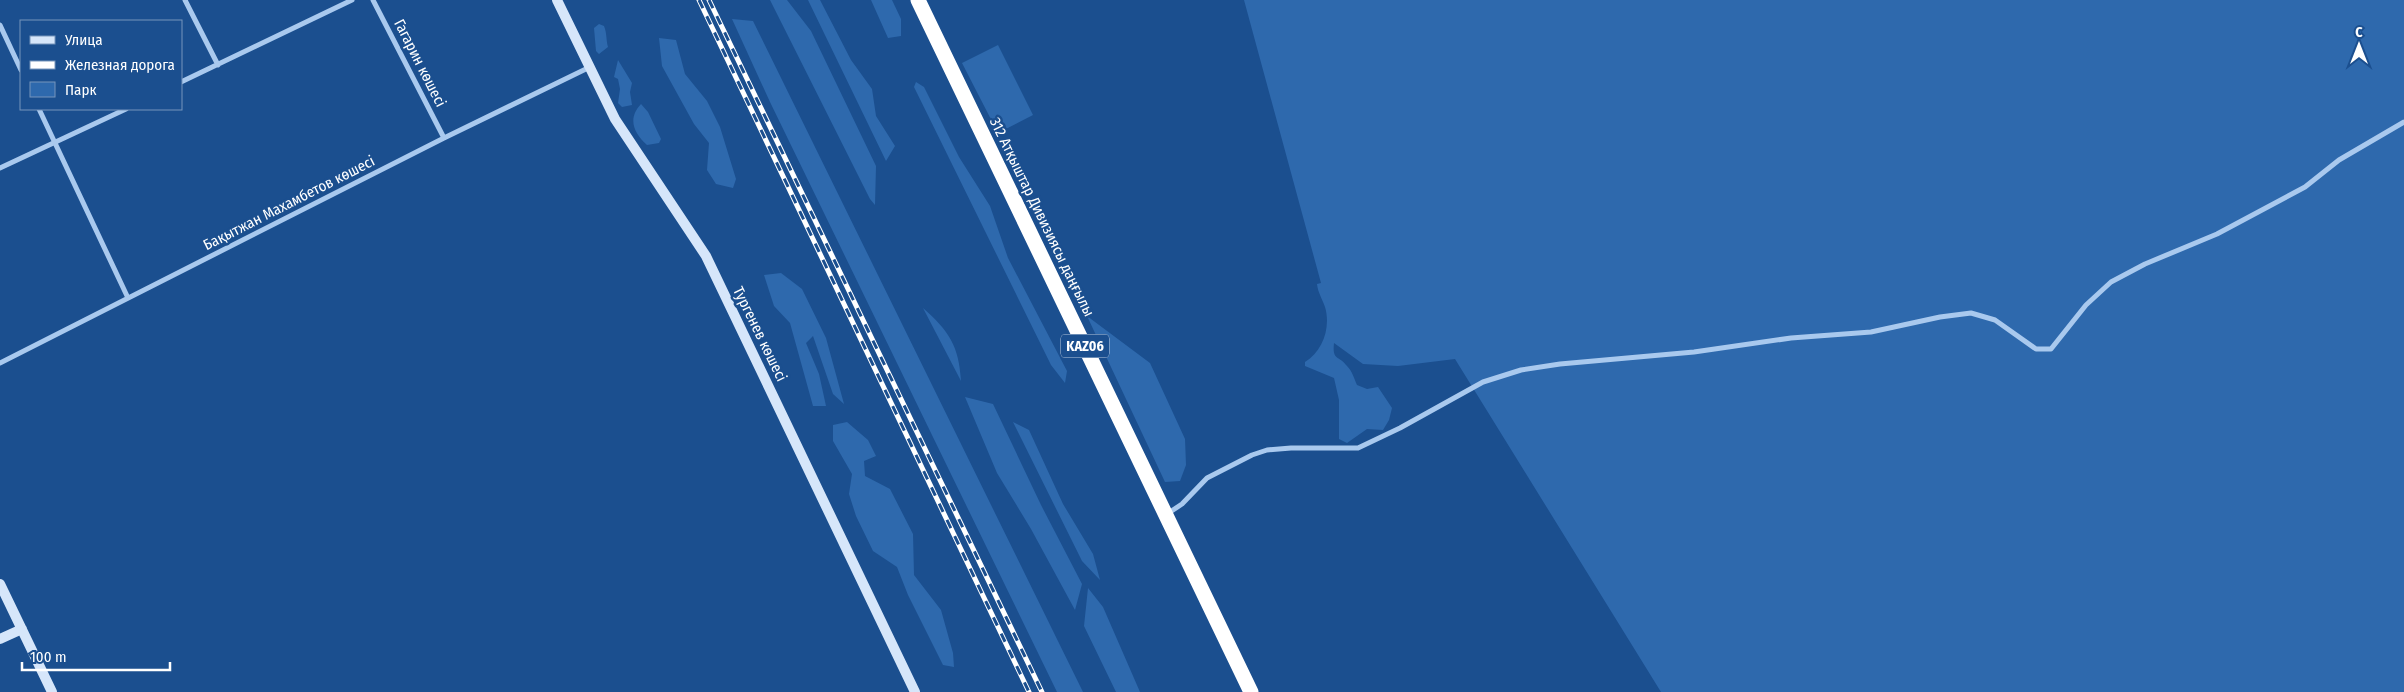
<svg xmlns="http://www.w3.org/2000/svg" width="2404" height="692" font-family="'Fira Sans Condensed',sans-serif">
	<rect width="100%" height="100%" fill="#1b4f8f"/>
	<path fill="#2e69ad" d="M770 0H787L811 31 876 166 875 205 870 199Z
		M808 0H820L851 60 872 89 876 116 895 146 886 161Z
		M871 0H892L901 19V36L888 38Z
		M1244 0H2404V692H1661L1455 359 1398 366 1363 364 1334 343C1332 361 1339 355 1347 366 1352 371 1354 378 1357 385L1367 389 1378 387 1392 408 1389 420 1383 430 1367 429 1347 443 1339 439V400L1334 378 1305 366V362C1323 351 1331 327 1325 307 1322 298 1318 293 1317 284L1321 283Z
		M732 19 753 21 1083 692H1057L770 102Z
		M599 24 604 26C607 33 606 40 608 47L599 54 596 51 594 28Z
		M659 38 676 40 685 74 707 101 720 127 736 179 733 188 716 184 707 170 709 143 694 124 662 66Z
		M998 45 1033 115 998 133 962 63Z
		M618 60 632 83 630 92 632 105 622 107 618 103 620 89 618 79 614 77Z
		M916 82 924 87 959 157 990 206 1008 258 1067 371 1065 383 1051 365 914 87Z
		M641 104 648 112 661 139 659 143 647 145C634 133 627 119 641 104Z
		M781 273 802 289 826 338 844 404 833 394 813 336 806 343 819 374 826 406H813L790 323 774 306 764 275Z
		M923 308C949 331 959 346 961 381Z
		M1087 316 1150 363 1185 439 1186 465 1180 481 1165 482Z
		M965 397 993 404 1041 505 1082 584 1075 610 1031 529 997 473Z
		M847 422 868 440 876 456 864 461 865 476 890 489 913 534 914 575 941 610 953 653 954 667 943 665 908 595 897 567 873 551 856 516 849 494 852 474 833 441V425Z
		M1013 422 1029 430 1063 504 1093 554 1100 580 1082 561Z
		M1088 588 1103 607 1140 692H1116L1084 626Z"/>
	<g fill="none" stroke-linecap="round" stroke-linejoin="round">
		<path stroke="#a9c9ee" stroke-width="5" d="M185 0 218 65
			M373 0 444 138
			M0 25 21 70
			M181 82 352 0
			M39 109 128 298
			M0 168 126 109
			M0 363 444 138 590 67
			M1167 514 1182 504 1207 478 1252 455 1267 450 1291 448H1358L1400 428 1483 382 1521 370 1560 364 1694 352 1791 338 1871 332 1940 317 1971 313 1995 320 2036 349H2051L2086 305 2111 282 2145 264 2217 234 2305 187 2339 160 2404 122"/>
		<path stroke="#d6e6fa" stroke-width="10" d="M557 0 615 119 706 256 915 692
			M0 584 52 692
			M0 639 22 629"/>
		<path stroke="#fff" stroke-width="15" d="M918 0 1251 692"/>
		<g stroke="#fff" stroke-width="5">
			<path id="rail" d="M699 0 1029 692
				M709 0 1042 692"/>
		</g>
		<use href="#rail" stroke="#1b4f8f" stroke-width="3" stroke-dasharray="9" stroke-linecap="butt"/>
	</g>
	<g text-anchor="middle" dominant-baseline="central" stroke-width="5" stroke-linejoin="round" paint-order="stroke">
		<rect fill="#1b4f8f" stroke="#bbcadd" stroke-width="1" x="1061" y="334.5" width="48" height="23" rx="4"/>
		<g font-size="14" font-weight="bold" fill="#fff">
			<text x="1085" y="346">KАZ06</text>
		</g>
		<g font-size="15" fill="#fff" stroke="#1b4f8f">
			<text transform="translate(420 63) rotate(63)">Гагарин көшесі</text>
			<text transform="translate(289 203) rotate(-27)">Бақытжан Махамбетов көшесі</text>
			<text transform="translate(1042 217) rotate(64)">312 Атқыштар Дивизиясы даңғылы</text>
			<text transform="translate(760 334) rotate(64)">Тургенев көшесі</text>
		</g>
	</g>
	<rect x="20" y="20" width="162" height="90" fill="#1b4f8f" stroke="#7695bc"/>
	<rect x="30" y="36" width="25" height="8" fill="#d6e6fa" stroke="#7695bc"/>
	<text x="65" y="45" font-size="15" fill="#ffffff">Улица</text>
	<rect x="30" y="61" width="25" height="8" fill="#ffffff" stroke="#7695bc"/>
	<text x="65" y="70" font-size="15" fill="#ffffff">Железная дорога</text>
	<rect x="30" y="82" width="25" height="15" fill="#2e69ad" stroke="#7695bc"/>
	<text x="65" y="95" font-size="15" fill="#ffffff">Парк</text>
	<g transform="translate(2359 45)" stroke="#1b4f8f" stroke-width="4" paint-order="stroke">
	<path d="M0-4L9 19L0 12L-9 19Z" fill="#ffffff"/>
	<text y="-8" font-size="14" font-weight="bold" text-anchor="middle" fill="#ffffff">С</text>
	</g>
	<path d="M22 662v8h148v-8" fill="none" stroke="#ffffff" stroke-width="2.5"/>
	<text x="30" y="662" font-size="15" fill="#ffffff" stroke="#1b4f8f" stroke-width="4" paint-order="stroke">100 m</text>
</svg>
